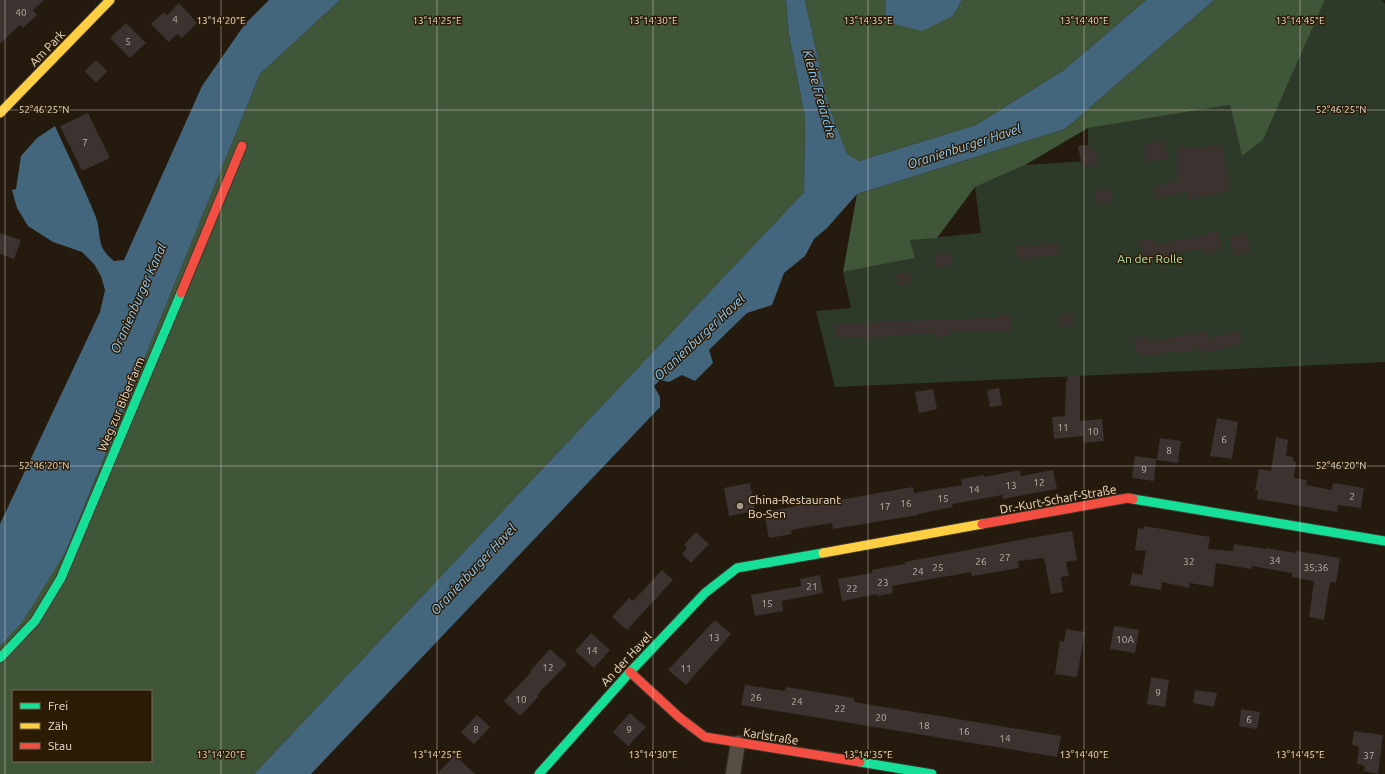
<svg xmlns="http://www.w3.org/2000/svg" width="1385" height="774" font-family="Ubuntu,sans-serif">
	<rect width="100%" height="100%" fill="#241b0e"/>
	<path fill="#2e3a29" d="M1325 0H1382L1385 4V362L835 387 816 311 851 308 843 272 915 258 910 240 981 233 975 187 1025 165 1088 161V128L1230 105 1242 156 1263 140Z"/>
	<path fill="#405638" fill-rule="evenodd" d="M340 0H786L789 35 805 117 804 192 254 774H0V646L66 551 260 74ZM13 691H151V761H13Z
		M805 0H886V22L953 16 962 0H1146L1064 70 976 125 859 161 847 155 828 104Z
		M1214 0H1325L1263 140 1242 156 1230 105 1088 128 1025 165 975 187 937 238 910 240 915 258 843 272 857 194 1065 129Z"/>
	<path fill="#44667d" d="M269 0H340L260 74 66 551 22 622 0 646V524L100 312 105 290 101 276 94 264 82 252 53 242 28 226 17 208 12 190 16 189 21 156 37 138 55 126C68 155 83 185 95 215 103 234 94 245 114 261L124 260 202 86 245 24Z
		M786 0H805L828 104 847 154 859 161 976 125 1064 70 1146 0H1214L1065 129 857 194 827 228 814 239 805 256 784 273 772 305 747 313 709 350 713 363 695 381 682 375 669 382 660 380 654 386 660 397V407L311 774H254L804 192 805 117 789 35Z
		M886 0H962L953 16 922 31 886 22Z"/>
	<path fill="#3c3230" d="M0 0H44L33 10 37 15 23 28 20 25 0 44Z
		M179 3 197 23 182 38 177 34 169 42 151 24 164 12 167 15Z
		M126 23 146 43 130 58 110 38Z
		M96 60 107 71 96 83 85 71Z
		M88 113 110 158 82 171 60 126Z
		M1164 140 1168 158 1147 162 1144 145Z
		M1222 144 1224 158H1223L1231 190 1188 200 1187 191 1157 199 1154 187 1178 181 1177 148 1195 147V149Z
		M1090 145 1092 151 1096 154 1098 164 1082 166 1078 146Z
		M1109 188 1113 201 1097 205 1094 192Z
		M1217 231 1223 250 1205 254 1203 248 1158 258V260L1145 264 1139 241 1153 238 1155 245 1187 238 1188 239Z
		M0 233 21 240 14 259 0 254Z
		M1245 233 1251 252 1234 257 1229 238Z
		M1058 243 1060 252H1058V255L1045 257V255L1018 260 1015 247 1029 244 1030 246Z
		M949 252 953 264 937 268 934 256Z
		M910 272 911 284 897 286 896 274Z
		M1010 314 1012 332H949V336L934 337V333L885 336V338L864 339V337H835L834 324 964 319 997 317V315Z
		M1073 314 1074 326 1060 327 1059 315Z
		M1239 330 1243 344 1204 353 1203 349 1177 353V351L1169 352 1143 357 1142 353 1137 354 1134 338 1148 335 1149 342 1206 331 1208 338Z
		M1068 376H1080V421L1102 419 1104 441 1084 443 1083 436 1054 439 1052 417 1065 416 1066 384Z
		M999 388 1002 405 990 407 987 390Z
		M933 389 937 409 919 413 915 392Z
		M1217 418 1238 422 1232 459 1210 456Z
		M1276 437 1288 440 1286 456 1293 457V461L1296 462 1294 478 1307 480 1306 485 1332 490 1333 483 1364 488 1361 508 1338 505 1337 512 1257 499 1258 490H1255L1259 469 1271 471Z
		M1160 438 1181 441 1178 463 1156 460 1154 481 1132 478 1135 456 1157 459Z
		M1020 470 1021 476 1053 470 1057 489 1003 499 1002 495 952 504 953 507 918 514V515L833 529 832 523 791 530 792 534 769 538 764 512 797 506 796 503 827 498 828 502 913 487 914 493 962 485 961 479 984 475V477Z
		M750 483 755 511 729 516 724 488Z
		M1144 526 1210 537 1208 549 1233 551 1234 544 1266 549 1267 548 1295 553 1296 551 1340 558 1336 583 1330 582 1324 620 1309 617 1314 581 1292 577V573L1252 566 1251 569 1216 563 1213 587 1190 583 1189 588 1162 582 1161 590 1130 585 1132 573 1142 575 1146 551 1135 550 1138 528 1144 529Z
		M1072 531 1077 560 1066 562 1069 576 1061 577 1063 592 1051 594 1044 558 1018 561 1019 568 972 576 971 572 892 586 893 593 877 596V594L842 601 838 579 872 573V570L905 564V562L1024 539Z
		M696 532 709 544 691 563 682 554 687 548 684 545Z
		M662 570 673 580 627 630 612 617 629 598 633 601Z
		M820 575 823 593 782 601 783 611 755 616 751 595 801 586 800 579Z
		M715 620 731 634 686 685 668 670Z
		M1114 626 1139 630 1135 653 1110 649Z
		M1066 629 1085 632 1077 677 1055 674 1060 641 1064 642Z
		M591 633 610 650 594 668 575 651Z
		M550 649 567 664 537 695 539 696 520 716 504 701 531 672 530 671Z
		M1151 677 1169 680 1165 707 1147 704Z
		M745 685 785 691 786 687 854 698V702L1061 736 1057 757 741 705Z
		M1195 690 1217 693 1214 707 1193 703Z
		M1241 709 1260 712 1257 729 1239 726Z
		M630 713 646 727 628 746 613 732Z
		M477 715 490 727 474 744 461 732Z
		M1354 731 1383 735 1378 774 1364 771 1365 766 1357 764 1359 747 1352 745Z
		M455 755 475 774H437Z"/>
	<g fill="none" stroke-linecap="round" stroke-linejoin="round">
		<g stroke="#3d362e" stroke-width="16">
			<path id="street" d="M733 774 738 743"/>
		</g>
		<g stroke="#3d362e" stroke-width="11">
			<path id="fast" d="M1133 499 1385 541
				M0 658 35 621 61 578 181 293
				M860 762 932 774
				M539 774 630 672 705 593 737 568 823 553"/>
		</g>
		<g stroke="#3d362e" stroke-width="11">
			<path id="slow" d="M0 113 110 0
				M823 553 982 524"/>
		</g>
		<g stroke="#3d362e" stroke-width="11">
			<path id="jam" d="M181 293 242 146
				M982 524 1128 498 1133 499
				M630 672 680 718 705 737 860 762"/>
		</g>
		<use href="#street" stroke="#564e45" stroke-width="14"/>
		<use href="#fast" stroke="#16e098" stroke-width="9"/>
		<use href="#slow" stroke="#ffcf43" stroke-width="9"/>
		<use href="#jam" stroke="#f24e42" stroke-width="9"/>
	</g>
	<path fill="none" stroke="#e8ddd0" stroke-width="1" stroke-opacity="0.45" d="M5 0V774M221 0V774M437 0V774M653 0V774M868 0V774M1084 0V774M1300 0V774M0 110H1385M0 466H1385"/>
	<circle fill="#a3998c" stroke="#2c1c06" stroke-width="1.5" cx="740" cy="506" r="4"/>
	<g text-anchor="middle" dominant-baseline="central" stroke-width="3" stroke-linejoin="round" paint-order="stroke">
		<g font-size="10" fill="#bdb2a8">
			<text x="21" y="12">40</text>
			<text x="175" y="19">4</text>
			<text x="128" y="41">5</text>
			<text x="85" y="142">7</text>
			<text x="1063" y="427">11</text>
			<text x="1093" y="431">10</text>
			<text x="1224" y="439">6</text>
			<text x="1169" y="450">8</text>
			<text x="1144" y="469">9</text>
			<text x="1039" y="482">12</text>
			<text x="1011" y="485">13</text>
			<text x="974" y="489">14</text>
			<text x="1352" y="496">2</text>
			<text x="943" y="498">15</text>
			<text x="906" y="503">16</text>
			<text x="885" y="506">17</text>
			<text x="1005" y="557">27</text>
			<text x="1275" y="560">34</text>
			<text x="981" y="561">26</text>
			<text x="1189" y="561">32</text>
			<text x="938" y="567">25</text>
			<text x="1316" y="567">35;36</text>
			<text x="918" y="571">24</text>
			<text x="883" y="582">23</text>
			<text x="812" y="586">21</text>
			<text x="852" y="588">22</text>
			<text x="767" y="603">15</text>
			<text x="714" y="637">13</text>
			<text x="1125" y="639">10A</text>
			<text x="592" y="650">14</text>
			<text x="548" y="667">12</text>
			<text x="686" y="668">11</text>
			<text x="1158" y="692">9</text>
			<text x="756" y="697">26</text>
			<text x="521" y="699">10</text>
			<text x="797" y="701">24</text>
			<text x="840" y="708">22</text>
			<text x="881" y="717">20</text>
			<text x="1249" y="719">6</text>
			<text x="924" y="725">18</text>
			<text x="476" y="729">8</text>
			<text x="629" y="729">9</text>
			<text x="964" y="731">16</text>
			<text x="1005" y="738">14</text>
			<text x="1369" y="755">37</text>
		</g>
		<g font-size="12" fill="#e8ddd0" stroke="#2c1c06">
			<text transform="translate(47 48) rotate(-46)">Am Park</text>
			<text transform="translate(121 404) rotate(-67)">Weg zur Biberfarm</text>
			<text transform="translate(1058 499) rotate(-10)">Dr.-Kurt-Scharf-Straße</text>
			<text transform="translate(626 659) rotate(-47)">An der Havel</text>
			<text transform="translate(771 736) rotate(9)">Karlstraße</text>
		</g>
		<g font-size="12" fill="#b3e1a8" stroke="#2c1c06">
			<text x="1150" y="258">An der Rolle</text>
		</g>
		<g font-size="12" fill="#e8ddd0" stroke="#2c1c06" text-anchor="start">
			<text x="748" y="499">China-Restaurant<tspan x="748" dy="14">Bo-Sen</tspan></text>
		</g>
		<g font-size="13" font-style="italic" fill="#91cffd" stroke="#2c1c06">
			<text transform="translate(820 94) rotate(74)">Kleine Freiarche</text>
			<text transform="translate(964 146) rotate(-18)">Oranienburger Havel</text>
			<text transform="translate(138 298) rotate(-66)">Oranienburger Kanal</text>
			<text transform="translate(699 337) rotate(-43)">Oranienburger Havel</text>
			<text transform="translate(473 569) rotate(-47)">Oranienburger Havel</text>
		</g>
	</g>
	<g font-size="10" text-anchor="middle" fill="#e8ddd0" stroke="#2c1c06" stroke-width="3" stroke-linejoin="round" paint-order="stroke">
		<text x="221" y="24">13°14'20"E</text>
		<text x="437" y="24">13°14'25"E</text>
		<text x="653" y="24">13°14'30"E</text>
		<text x="868" y="24">13°14'35"E</text>
		<text x="1084" y="24">13°14'40"E</text>
		<text x="1300" y="24">13°14'45"E</text>
		<text x="44" y="113">52°46'25"N</text>
		<text x="1341" y="113">52°46'25"N</text>
		<text x="44" y="469">52°46'20"N</text>
		<text x="1341" y="469">52°46'20"N</text>
		<text x="221" y="758">13°14'20"E</text>
		<text x="437" y="758">13°14'25"E</text>
		<text x="653" y="758">13°14'30"E</text>
		<text x="868" y="758">13°14'35"E</text>
		<text x="1084" y="758">13°14'40"E</text>
		<text x="1300" y="758">13°14'45"E</text>
	</g>
	<rect x="12" y="690" width="140" height="72" fill="#2c1c06" stroke="#776957"/>
	<rect x="20" y="703" width="20" height="6" fill="#16e098" stroke="#776957"/>
	<text x="48" y="710" font-size="12" fill="#e8ddd0">Frei</text>
	<rect x="20" y="723" width="20" height="6" fill="#ffcf43" stroke="#776957"/>
	<text x="48" y="730" font-size="12" fill="#e8ddd0">Zäh</text>
	<rect x="20" y="743" width="20" height="6" fill="#f24e42" stroke="#776957"/>
	<text x="48" y="750" font-size="12" fill="#e8ddd0">Stau</text>
</svg>
